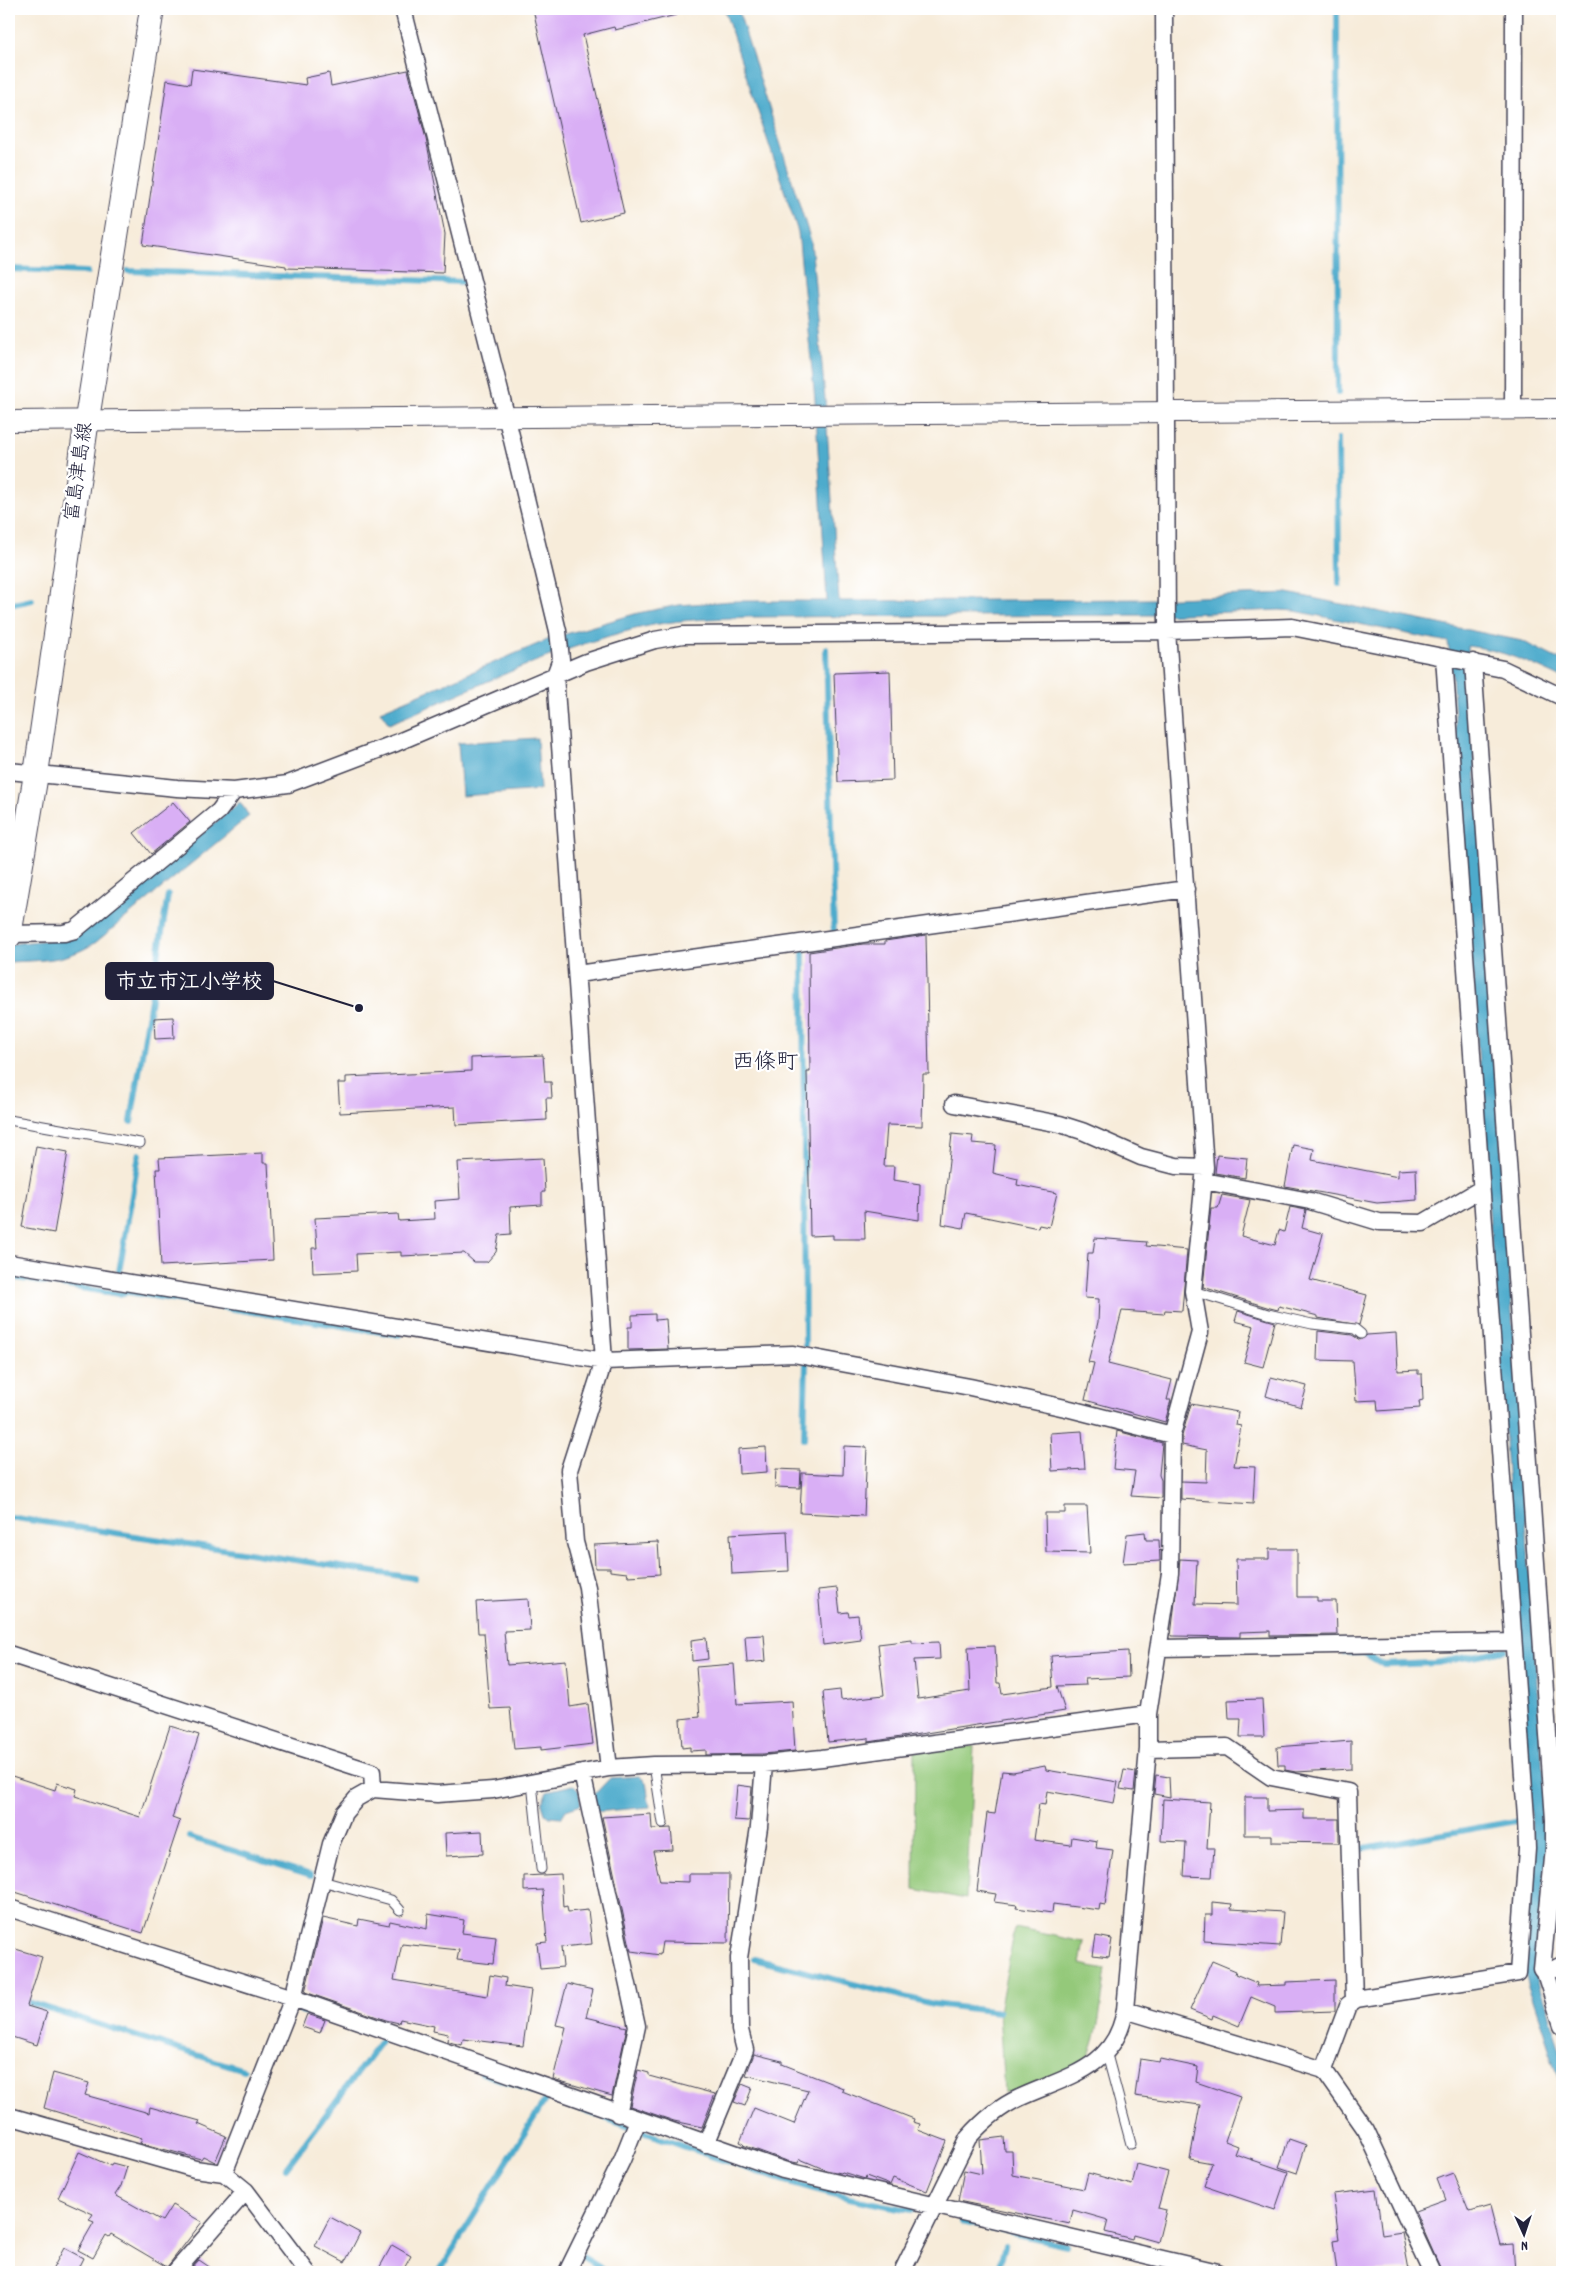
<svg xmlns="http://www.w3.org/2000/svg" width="1571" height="2281" font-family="Dekko,'Klee One',sans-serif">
	<rect width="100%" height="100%" fill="#fff"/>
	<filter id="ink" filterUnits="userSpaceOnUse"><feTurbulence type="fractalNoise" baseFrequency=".02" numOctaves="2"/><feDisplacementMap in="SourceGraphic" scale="10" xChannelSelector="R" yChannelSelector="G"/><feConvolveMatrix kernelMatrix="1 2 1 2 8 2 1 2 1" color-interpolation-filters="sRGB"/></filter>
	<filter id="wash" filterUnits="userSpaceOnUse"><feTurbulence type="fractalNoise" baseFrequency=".0096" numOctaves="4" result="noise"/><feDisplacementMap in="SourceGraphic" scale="20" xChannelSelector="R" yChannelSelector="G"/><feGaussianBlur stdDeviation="1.12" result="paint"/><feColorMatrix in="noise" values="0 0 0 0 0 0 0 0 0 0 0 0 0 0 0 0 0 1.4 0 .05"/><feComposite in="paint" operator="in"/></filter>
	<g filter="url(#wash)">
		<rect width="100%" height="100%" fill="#f7ecda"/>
		<path fill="#94c97a" stroke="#5b765a" d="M974 1746 966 1899 914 1889 915 1751Z
			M1015 1928 1084 1942 1080 1964 1106 1969C1103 1989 1098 2045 1086 2059 1071 2076 1026 2086 1004 2093L999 2012Z"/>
		<path fill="#4dabcc" stroke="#386684" d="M724 9H738L811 241 825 399 839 601 1154 599 1288 593 1522 641 1562 661V678C1532 664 1501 649 1467 646L1548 1846 1535 1963 1537 1978 1562 2056V2088L1523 1969 1533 1848 1452 674 1448 642 1295 611 1280 610 1157 615 748 617C717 619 684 619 653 625 562 644 475 688 389 724L380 711 552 638 638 613 679 605 732 601H827L815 400 798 232Z
			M537 738 540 790 462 796 458 743Z
			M240 802 249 816 95 943C64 962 43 960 9 962V944L60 939 83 931Z
			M639 1776 646 1782 650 1807 595 1812 593 1796 610 1778Z
			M573 1785 579 1791 581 1805 566 1810 561 1818 550 1817 545 1814 542 1803 547 1791Z"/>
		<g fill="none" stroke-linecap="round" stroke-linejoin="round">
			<path stroke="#4dabcc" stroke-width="6" d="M1337 9 1338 393
				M9 269 87 272
				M128 271 466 282
				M1338 439 1339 584
				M9 605 32 600
				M826 649 834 935H831
				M803 946 805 1345
				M131 1122 168 895
				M119 1272 139 1154
				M9 1277 119 1294 127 1292 399 1335
				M804 1439 806 1362
				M9 1517 414 1578
				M1345 1653H1364L1384 1665 1436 1663 1504 1650
				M189 1837 311 1875
				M1359 1849 1521 1820
				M754 1959 933 2004 999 2012
				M9 1996 244 2070
				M301 2011 353 2027
				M482 2073 629 2127
				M638 2130C730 2163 815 2196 913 2210
				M286 2168 384 2037
				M962 2222 1067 2245
				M583 2257 607 2272
				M439 2272 547 2097
				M997 2272 1005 2246"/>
		</g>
		<g id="blocks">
			<path fill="#d9aff5" d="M533 9H676V15L615 30 614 27 583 35 624 213 581 223Z
				M192 69 306 85 305 78 329 73 331 86 408 70 426 139 445 234 443 273 286 268V266L143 245 167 80 190 84Z
				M890 671 893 780 838 782 834 673Z
				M173 802 190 822 151 854 134 833Z
				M926 935 929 1074H923L922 1126 887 1125 884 1166H894L893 1180 920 1184 919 1220 864 1211 865 1239H833V1235L810 1236 807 1072H810L809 952 863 944H885V941Z
				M173 1017 174 1038 155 1039 154 1018Z
				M543 1055 545 1082H551L552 1098H546L547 1120 456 1125 455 1107 340 1113 338 1083H346V1077L471 1071V1058Z
				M952 1134 973 1136 972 1143 996 1145 993 1173 1018 1179 1017 1185 1057 1193 1049 1227 1039 1225 1038 1228 966 1213 963 1228 942 1224Z
				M1293 1145 1314 1149 1312 1160 1398 1177V1170L1416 1169 1417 1200 1377 1203 1285 1186Z
				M36 1146 68 1152 54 1233 22 1227Z
				M263 1153V1163H268L273 1260 161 1266 156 1169H160L159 1158Z
				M1217 1155 1247 1158 1245 1178 1215 1173Z
				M543 1158 545 1192H542V1205L510 1207 511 1234 499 1235 496 1252 487 1262H474L464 1253 401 1256V1252L356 1254 357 1271 313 1273 312 1248H317L315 1218 398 1214 399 1221 435 1219 434 1201 460 1199 458 1162Z
				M1222 1195 1250 1200 1241 1236 1275 1245 1279 1230 1284 1232 1290 1207 1306 1210 1302 1228 1323 1234 1310 1280 1367 1295 1359 1325 1318 1318V1316L1279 1306 1278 1310 1270 1308 1203 1287 1211 1208H1218Z
				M1095 1238 1147 1242 1146 1246 1187 1250 1182 1311 1165 1310 1164 1314 1122 1311 1108 1364 1172 1380 1167 1400H1171L1165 1422 1085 1400 1094 1363 1088 1362 1098 1322 1099 1299 1085 1298 1088 1253H1093Z
				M1238 1311 1275 1322 1263 1367 1244 1362 1254 1326 1235 1321Z
				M655 1314V1320L666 1319 668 1349 628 1350V1327H632V1315Z
				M1318 1331 1352 1335 1360 1340 1367 1335 1396 1333 1398 1371 1418 1370V1374H1422L1423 1400 1419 1401 1420 1408 1378 1411 1377 1400 1356 1401 1353 1361 1317 1360Z
				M1271 1377 1307 1386 1301 1407 1266 1396Z
				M1191 1404 1238 1412 1236 1425 1241 1426 1234 1466 1255 1467 1253 1504 1181 1499V1481L1206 1482 1207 1450 1182 1445V1436Z
				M1082 1431 1085 1469 1052 1471 1050 1433Z
				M1117 1431 1162 1443 1159 1475 1161 1480V1498L1131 1496 1135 1471 1113 1469Z
				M844 1446 867 1447 864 1516 800 1513 802 1473 843 1475Z
				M766 1447 767 1472 739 1474 738 1449Z
				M776 1469 801 1470 800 1488 775 1487Z
				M1065 1506H1087L1090 1553 1046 1552 1045 1513H1065Z
				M787 1531 789 1571 732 1574 730 1534Z
				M1145 1532 1146 1540H1159L1160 1561 1123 1563 1127 1534Z
				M658 1542 660 1574 628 1576 627 1573 610 1571V1568H595L594 1545Z
				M1269 1549H1297V1597H1317V1601H1336L1337 1635 1270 1636V1631L1240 1632V1637L1171 1636 1180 1559 1197 1560 1195 1604 1237 1605 1236 1559H1269Z
				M837 1588 840 1613 848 1612 849 1616 858 1615 861 1640 823 1645 818 1590Z
				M528 1599 530 1630 504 1631 507 1665 566 1660 570 1707 588 1704 593 1744 541 1750V1747L514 1749 510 1708 490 1709 484 1633H478L476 1602Z
				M764 1635 766 1661 747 1663 745 1636Z
				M706 1638 708 1659 692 1661 691 1640Z
				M912 1640V1643L939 1642 940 1659 914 1660 918 1699 970 1691 968 1647 995 1646 997 1683H1000L1002 1694 1053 1687 1051 1656 1128 1651 1129 1677 1085 1679 1086 1685 1057 1686 1065 1711 869 1742V1738L828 1742 823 1692 840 1690 841 1700 884 1695 878 1644Z
				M734 1664 737 1704 792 1701 795 1751 763 1754 706 1755V1750L690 1751V1747L682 1748 680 1719 700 1717 696 1667Z
				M1262 1699 1264 1737H1240L1241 1719H1229L1228 1700Z
				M170 1726 199 1735 172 1818 180 1821 143 1933 9 1890V1775L55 1790 57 1783 77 1789 75 1796 140 1817Z
				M1351 1741V1769L1296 1772 1285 1770V1765H1278L1277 1747Z
				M1045 1766 1046 1770 1118 1782 1114 1803 1047 1791 1045 1805 1039 1804 1034 1840 1071 1845 1072 1837 1097 1841 1096 1848 1113 1850 1105 1905 1100 1904 1099 1910 1053 1904 1052 1913 1016 1908 1017 1905 994 1902 996 1894 977 1891 987 1813 995 1814 1002 1771 1013 1772Z
				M1124 1770 1136 1772 1134 1791 1120 1789Z
				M1156 1775 1169 1777 1170 1797 1154 1794Z
				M737 1785 752 1787 749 1821 734 1820Z
				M1245 1797H1267V1811L1304 1810V1819H1339V1843L1272 1842V1835H1245Z
				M1163 1799 1210 1802 1207 1848H1214L1212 1877 1184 1876 1186 1842 1161 1841Z
				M651 1814 652 1829 671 1828 673 1850 653 1851 660 1881 689 1882V1874H729L728 1943 662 1942 660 1955 631 1951 602 1817Z
				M482 1831 483 1854 446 1856 445 1833Z
				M561 1874 563 1907 567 1906 568 1912 588 1910 592 1944 561 1947 563 1967 540 1969 537 1943 547 1942 543 1890 524 1891V1876Z
				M1212 1902 1232 1904 1231 1909 1283 1912 1280 1946 1204 1941 1205 1915H1212Z
				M428 1914 464 1920 462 1933 496 1937 493 1964 457 1960 459 1950 402 1944 394 1980 487 1996 490 1975 506 1978 505 1986 531 1990 523 2046 463 2039 462 2045 453 2043 447 2041 448 2034 433 2031 434 2026 400 2019 399 2023 386 2020 305 1992 323 1918 358 1926 359 1919 389 1925 390 1921 427 1929Z
				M1096 1936 1112 1939 1109 1957 1093 1955Z
				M9 1947 42 1957 27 2006 47 2012 37 2045 9 2036Z
				M1212 1961 1236 1971 1235 1974 1257 1983 1256 1986 1286 1985V1982L1335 1980V2011L1275 2013V2007L1251 1997 1239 2026 1213 2015 1212 2019 1190 2010Z
				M567 1984 593 1990 586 2017 627 2027 612 2096 553 2079 566 2027 556 2025Z
				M307 2014 325 2020 320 2033 302 2027Z
				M754 2054 782 2061V2064L843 2088 842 2091 914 2119 913 2122 920 2124 918 2130 947 2141 927 2191 893 2178 890 2185 866 2176 865 2179 842 2172 841 2173 826 2170 800 2159 798 2163 787 2161 743 2145 744 2144 740 2142 754 2108 794 2124 808 2090 746 2075Z
				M1140 2059 1159 2062 1160 2059 1198 2067 1196 2082 1240 2097 1225 2141 1238 2146 1235 2154 1288 2172 1275 2210 1204 2186 1212 2163 1190 2159 1200 2105 1135 2096Z
				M638 2070 649 2073V2076L715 2094 702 2127 674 2121 630 2106Z
				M53 2073 89 2083 85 2095 149 2113 150 2107 200 2121 198 2124 226 2136 215 2162 203 2156 201 2159 197 2158 140 2143 142 2138 44 2108Z
				M742 2084 752 2088 745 2106 734 2102Z
				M1004 2137 1005 2151H1012L1013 2175 1084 2189 1088 2173 1132 2185 1137 2164 1168 2172 1158 2208 1166 2210 1158 2242 1133 2235 1132 2239 1105 2232 1108 2220 1073 2210 1070 2224 958 2201 964 2170 982 2174 980 2140Z
				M1289 2139 1306 2145 1297 2173 1279 2167Z
				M79 2152 111 2166 112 2163 127 2167 121 2186 115 2195 162 2221 172 2205 202 2222 167 2267 111 2234 109 2237 106 2235 93 2258 78 2250 94 2222 89 2220 93 2214 58 2198Z
				M1453 2173 1469 2212 1490 2206 1500 2245 1513 2244 1515 2272H1442L1415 2211 1445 2200 1437 2179Z
				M1376 2189 1382 2235 1402 2232 1409 2270 1337 2272 1333 2241 1339 2240 1333 2194Z
				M330 2217 360 2233 345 2262 315 2246Z
				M392 2245 411 2256 402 2272H377Z
				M64 2248 83 2258 76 2272H51Z
				M199 2260 217 2272H188Z"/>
		</g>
	</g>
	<g filter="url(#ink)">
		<use href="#blocks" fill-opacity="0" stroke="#424053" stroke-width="1"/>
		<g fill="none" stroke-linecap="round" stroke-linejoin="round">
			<g stroke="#424053" stroke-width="11">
				<path id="service" d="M9 1120 140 1143
					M1193 1291 1268 1314 1312 1324 1355 1329 1361 1334
					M654 1765 663 1823
					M532 1783 541 1869
					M322 1881 391 1900 400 1910
					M1106 2051 1131 2144"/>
			</g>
			<g stroke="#424053" stroke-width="19">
				<path id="minor" d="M403 9 506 415 558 631 561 659 555 675 604 1361 569 1470 575 1542 587 1587 609 1768
					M1513 409 1514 9
					M1473 662 1554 1820V1848L1542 1969 1545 1973
					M9 771 177 788 234 791 288 784 396 743 586 662 655 640 683 635 1167 631 1292 627 1503 669 1562 697
					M9 934 64 933 75 930 219 811 234 791
					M577 974 1186 889
					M954 1104 1060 1124 1082 1131 1141 1157 1176 1166 1205 1167
					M1204 1181 1310 1201 1379 1222 1423 1223 1481 1189
					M9 1263 604 1361 793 1354 970 1387 1070 1409 1172 1435
					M1159 1648 1513 1642
					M9 1654 372 1772 373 1789
					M1148 1749 1227 1747 1271 1777 1348 1792 1354 2001
					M582 1773 637 2026 618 2114
					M9 1908 293 1998 783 2170 1218 2272
					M1562 1965 1545 1973 1562 2026
					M1125 2010 1324 2070 1366 2130 1432 2272
					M1324 2070 1348 2005 1356 1999 1518 1973 1527 1849 1526 1818 1444 657
					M9 2116 195 2169 224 2173 246 2191 307 2272
					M706 2144 745 2050 740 2030 739 1958 759 1827 764 1764
					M224 2173 293 1998 331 1844 344 1813 357 1798 373 1789 437 1794 493 1790 609 1768 654 1765 764 1764 822 1758 1148 1714
					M175 2272 246 2191
					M567 2272 622 2160 638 2120
					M902 2272 968 2138C983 2121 999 2107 1019 2098 1064 2077 1116 2069 1125 2010L1148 1749V1714L1170 1573 1172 1435 1200 1332 1193 1291 1205 1167 1167 631 1164 9"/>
			</g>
			<g stroke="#424053" stroke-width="22">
				<path id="tertiary" d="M9 421 1562 409"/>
			</g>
			<g stroke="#424053" stroke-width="26">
				<path id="secondary" d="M9 936 36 774 87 419 152 9"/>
			</g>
			<use href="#service" stroke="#fff" stroke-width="9"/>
			<use href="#minor" stroke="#fff" stroke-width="16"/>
			<use href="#tertiary" stroke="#fff" stroke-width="20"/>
			<use href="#secondary" stroke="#fff" stroke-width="24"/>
		</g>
	</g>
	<g text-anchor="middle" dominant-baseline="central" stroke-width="4.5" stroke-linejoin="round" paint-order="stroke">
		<g font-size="20" fill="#22223b" stroke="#fff">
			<text transform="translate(80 472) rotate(-82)">富島津島線</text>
		</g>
		<g font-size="22" fill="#22223b" stroke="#fff">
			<text x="765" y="1063">西條町</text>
		</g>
	</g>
	<path fill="none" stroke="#22223b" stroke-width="2" d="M359 1008L273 981"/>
	<circle fill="#22223b" stroke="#fff" stroke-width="2" cx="359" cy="1008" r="5"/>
	<rect fill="#22223b" stroke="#22223b" stroke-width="2" x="106" y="963" width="167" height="36" rx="5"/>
	<g font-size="21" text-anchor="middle" font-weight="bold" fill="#fff">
		<text x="189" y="988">市立市江小学校</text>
	</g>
	<rect width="1571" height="2281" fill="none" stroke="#fff" stroke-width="30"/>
	<g transform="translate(1524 2234) rotate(177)" stroke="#ffffff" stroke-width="4" paint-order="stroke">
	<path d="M0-4L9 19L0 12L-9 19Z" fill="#22223b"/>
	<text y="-8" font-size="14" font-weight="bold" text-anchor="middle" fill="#22223b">N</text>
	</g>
</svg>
